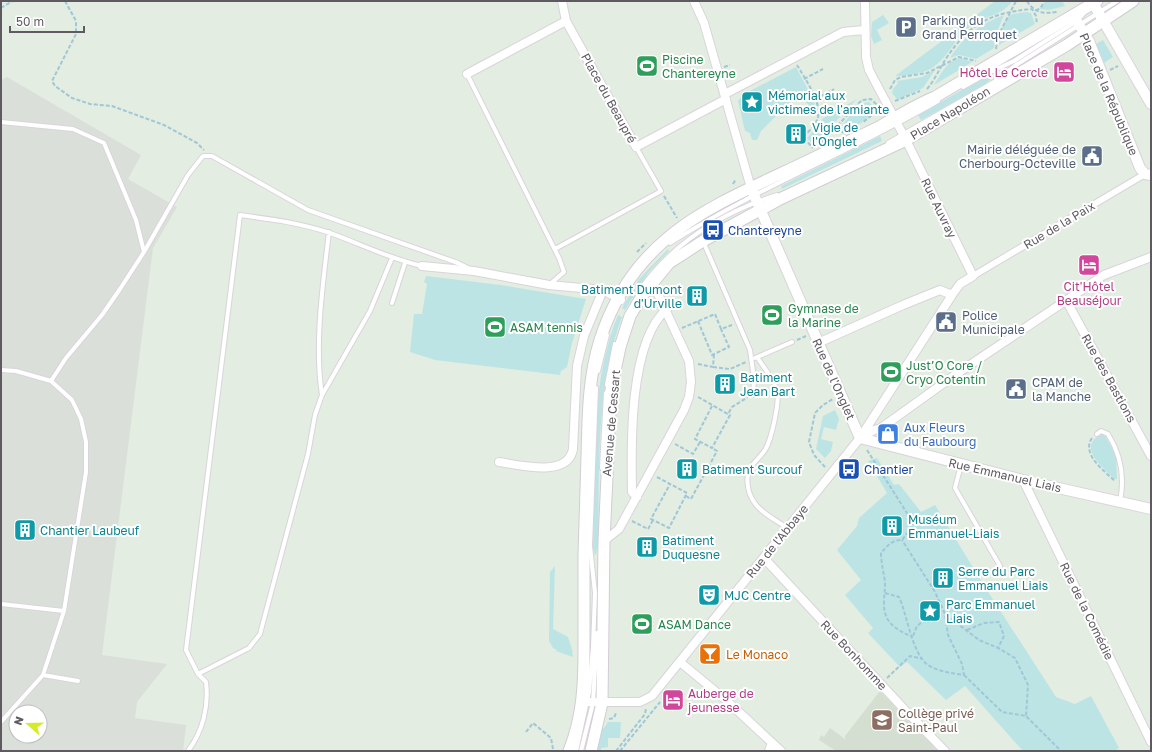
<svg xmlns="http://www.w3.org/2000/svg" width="1152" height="752" font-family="'Golos Text',sans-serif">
	<rect width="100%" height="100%" fill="#e3ede1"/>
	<path fill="#dae0d9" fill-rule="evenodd" d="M7 77 141 155 128 179 177 207 153 248 102 655 167 664 137 702 135 718 186 725 183 751H1V84L3 79ZM16 712H40V736H16Z"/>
	<path fill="#d4dfd2" d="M880 691 900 712 938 751H836L819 740 821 735 824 737 830 728 845 739V736Z"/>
	<path fill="#bde4e5" d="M995 1H1012C1003 16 984 15 969 27 954 39 947 60 930 69 924 73 900 77 895 76Z
		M1045 1H1062L1065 6 1049 10 1040 9Z
		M1026 12 1031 13 1035 24 999 45C999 36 1003 21 1010 15 1015 13 1021 13 1026 12Z
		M883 15 889 23 877 30 882 40 874 44 871 36 872 22Z
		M1004 15 995 37 994 48 976 59 959 55 950 58C964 36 980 24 1004 15Z
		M1103 40 1113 57 1104 63 1096 44Z
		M961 58 972 62 934 85C941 74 947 60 961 58Z
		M796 67 814 101 815 111 811 114 808 104 797 97 794 98 761 131 757 140H752L750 133 745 131 738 101 744 94Z
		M935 70 923 88 899 99H897L892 93 893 89 898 83 897 81 922 77Z
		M991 76 992 78 984 85 921 120 918 115 981 79Z
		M857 99 813 145 807 138 821 123 822 119Z
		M869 102 873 106 875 112C866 117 852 134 842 131L841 127C848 119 857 103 869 102Z
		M880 136 882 141 782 189 781 186Z
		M668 249 669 251 648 273 625 310 622 308 639 279Z
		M426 276 501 285 586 299 572 343 567 367 561 371 560 375 435 360 410 352 414 314H422L427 284 424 282Z
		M618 315 622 317C595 389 600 468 598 544L596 555H595L592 545C595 468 589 387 618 315Z
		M835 410 839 419 836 430 824 427 821 439 833 442 831 451 825 458 816 449 823 416Z
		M1102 434H1104L1116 455 1117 479H1114C1102 466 1076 447 1102 434Z
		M877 458 894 485 899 484 921 512 935 505 983 584 1056 697 1075 704 1091 696 1119 748 1114 751H1023L965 686 946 700 907 662 900 667 868 633 873 628 845 595 861 580 837 550 857 526 859 518 887 493 868 461Z
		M555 566 553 629 568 637 572 649 573 657 556 651 557 650 553 648 549 641 550 572Z
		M608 722H621L620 738H608V747L601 748V751H595L601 727 604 728Z"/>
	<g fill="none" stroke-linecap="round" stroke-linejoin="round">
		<g stroke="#d9d4db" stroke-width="6">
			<path id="service" d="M467 74 559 258 564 272 549 285
				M963 87 988 73 1014 61 1077 21 1084 13
				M1 122 73 129 104 143 136 220 144 252
				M888 143 994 82 1016 65 1117 1
				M703 241 750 350 754 378 753 395
				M670 243C755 189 850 152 938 101
				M555 249 661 191 636 147
				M637 294C671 244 720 213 777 195
				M392 303 405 263
				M757 357C764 368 774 379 777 391 780 402 771 441 765 450 761 456 755 461 751 467 745 476 747 492 754 502 761 513 776 520 787 528
				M755 358 792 342
				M1 370 16 371 51 381 72 400 81 419 86 442V472L64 611 43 675
				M598 371 607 335
				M51 381 66 358 102 315 120 289 144 252 188 175 203 156H212L308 210 458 263 468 268
				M607 385 615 344
				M322 395C314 344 323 283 329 232
				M1097 434 1101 431 1108 434C1121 455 1125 477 1120 501
				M961 465 955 488 1000 566
				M602 468 606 393
				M1 604 64 611
				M198 674 249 648 260 634 308 454 315 415 322 395 370 311 392 258
				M1 722 43 675 78 681
				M188 751C203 731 209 706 206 682L198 674 186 650 240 215C270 219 301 223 330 233 361 244 390 259 422 266
				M576 751 589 692 593 647 595 593 590 546 596 388
				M581 751 593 703 597 633"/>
		</g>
		<g stroke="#d9d4db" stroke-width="8">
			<path id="pedestrian" d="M973 276 1145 174"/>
		</g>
		<g stroke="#d9d4db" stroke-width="10">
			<path id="minor" d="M562 1 566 21 636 147 726 99
				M694 1 704 23 751 188
				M467 74 566 21
				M725 94 843 32 864 30
				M422 266 474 271 549 285 603 290 621 300
				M1066 300 1151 456
				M818 343 903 305 940 290 952 295
				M862 437 874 430 881 428 955 375 1104 275 1151 257
				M499 462C520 465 568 478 573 449L577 366 584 336 603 290
				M1023 480 1151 742
				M637 497 632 492C631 445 629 341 667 309
				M604 541 619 529 684 410 689 397 691 382 689 361 652 281
				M764 558 904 709 945 751
				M680 662 726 700 781 751
				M582 702H640L652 696 860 438 952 295 960 284 973 276 906 140 869 70 866 57 865 1
				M769 751 772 743"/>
		</g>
		<g stroke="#d9d4db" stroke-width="12">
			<path id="tertiary" d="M1093 3 1151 104
				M1073 15 1089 41 1140 168 1145 174 1151 175
				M751 188 860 438 1023 480 1151 509"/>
		</g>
		<g stroke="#d2ccd5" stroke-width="13">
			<path id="secondary" d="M569 751C583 716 584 684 584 647 584 616 584 585 584 554 585 522 586 489 587 457 588 417 588 378 600 340 636 228 722 203 818 156 838 146 859 137 879 127 898 116 915 105 935 97L1097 1
				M591 751 602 703 604 541 611 390 620 347 630 316 642 296 669 263 703 241 782 198 906 140 1067 45 1133 1"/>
		</g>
		<path stroke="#a0c7d7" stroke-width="2" stroke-dasharray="4 2" stroke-linecap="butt" d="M65 1 76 21V34L52 81 55 86 72 98 90 104 112 106 164 125 197 143 204 150
			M1027 1C1034 13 1044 14 1057 12
			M1 8 13 1
			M1036 11 1042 6 1043 1
			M996 49 998 36 1016 1
			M797 65C804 77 822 103 818 117 816 125 809 131 803 137L813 148
			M724 67 730 65
			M1110 70 1118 66
			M804 79 823 69
			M890 89 895 80 901 77 927 73 959 57 976 61
			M927 89C934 81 939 70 945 60 969 24 989 13 1032 9L1036 16 1037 24
			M816 99 834 89
			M895 101 920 91
			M838 126 843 133
			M821 143 858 104 862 100 871 99 877 105V111L862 123
			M733 184 736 179
			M664 196 677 218
			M637 252 646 243
			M698 321 712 355 729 347 721 329
			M682 328 715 314 721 329 732 325
			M797 340 806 336
			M698 364 713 367 714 354
			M713 367 730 369 746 362
			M698 397 728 414 732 407 748 397
			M712 406 695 439 712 448 730 415 728 414
			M1092 438C1081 454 1104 471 1115 481
			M675 444 693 454 700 442
			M867 450 912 521V527L902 540C892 540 888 545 881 553 881 563 884 573 885 583 885 590 884 595 884 602 883 623 896 629 912 637
			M825 467 814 455 809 442 815 413 823 405 833 399
			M657 477 687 493 669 528 651 519 670 484
			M686 496 691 499 717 451 712 448
			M632 521 648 529 653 520
			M885 593 899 597C907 614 912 654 928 665 939 672 952 673 964 675L962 664 948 635 945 614 935 592 902 540
			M946 615 979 640 998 648
			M967 630 984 623 999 622 1004 636 998 648 1015 658 1028 685 1026 716
			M913 636 917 626 941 607
			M964 675 1002 712 1026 716 1061 751
			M887 678 910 656 923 659
			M609 719 614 718 616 713
			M526 732 533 723 551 738 553 749 555 751
			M616 751 645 714 646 708
			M620 751 660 702"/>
		<use href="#service" stroke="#fff" stroke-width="4"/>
		<use href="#pedestrian" stroke="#fff" stroke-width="6"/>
		<use href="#minor" stroke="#fff" stroke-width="8"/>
		<use href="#tertiary" stroke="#fff" stroke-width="10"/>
		<use href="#secondary" stroke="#fff" stroke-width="11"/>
	</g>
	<defs>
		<g id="parking-square" transform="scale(1.15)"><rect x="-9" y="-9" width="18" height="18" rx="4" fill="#5c6f8a" stroke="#fff"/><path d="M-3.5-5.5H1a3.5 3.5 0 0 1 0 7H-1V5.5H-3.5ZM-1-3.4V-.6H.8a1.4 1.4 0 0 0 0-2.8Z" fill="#fff"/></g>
		<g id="stadium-square" transform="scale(1.15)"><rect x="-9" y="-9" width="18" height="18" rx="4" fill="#2e9e5b" stroke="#fff"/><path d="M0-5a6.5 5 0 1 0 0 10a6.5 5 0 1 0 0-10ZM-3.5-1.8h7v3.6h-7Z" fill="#fff"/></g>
		<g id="hotel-square" transform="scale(1.15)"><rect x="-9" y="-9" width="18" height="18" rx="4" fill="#d1479c" stroke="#fff"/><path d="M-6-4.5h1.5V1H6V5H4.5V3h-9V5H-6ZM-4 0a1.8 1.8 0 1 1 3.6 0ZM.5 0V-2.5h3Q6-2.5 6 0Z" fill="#fff"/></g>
		<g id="sight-square" transform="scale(1.15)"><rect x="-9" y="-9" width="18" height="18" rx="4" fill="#0f9aa8" stroke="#fff"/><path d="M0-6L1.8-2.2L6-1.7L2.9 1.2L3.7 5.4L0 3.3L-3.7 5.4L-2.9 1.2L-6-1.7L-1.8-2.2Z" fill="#fff"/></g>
		<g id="building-square" transform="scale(1.15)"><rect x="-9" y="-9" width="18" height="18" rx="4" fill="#0f9aa8" stroke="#fff"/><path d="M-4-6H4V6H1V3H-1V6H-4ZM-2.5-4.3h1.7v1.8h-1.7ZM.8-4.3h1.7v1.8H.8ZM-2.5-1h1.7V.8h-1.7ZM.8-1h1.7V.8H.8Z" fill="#fff"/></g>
		<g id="civic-square" transform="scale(1.15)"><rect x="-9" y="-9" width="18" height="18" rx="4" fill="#5c6f8a" stroke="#fff"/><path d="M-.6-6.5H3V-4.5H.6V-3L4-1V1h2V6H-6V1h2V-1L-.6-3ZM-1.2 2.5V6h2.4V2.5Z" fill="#fff"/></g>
		<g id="bus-square" transform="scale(1.15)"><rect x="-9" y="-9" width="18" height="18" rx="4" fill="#1a4fb4" stroke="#fff"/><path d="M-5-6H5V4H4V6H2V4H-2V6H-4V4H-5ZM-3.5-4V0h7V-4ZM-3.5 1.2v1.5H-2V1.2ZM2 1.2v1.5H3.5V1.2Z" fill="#fff"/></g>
		<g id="shop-square" transform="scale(1.15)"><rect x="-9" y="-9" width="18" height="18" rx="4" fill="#3f7fe0" stroke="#fff"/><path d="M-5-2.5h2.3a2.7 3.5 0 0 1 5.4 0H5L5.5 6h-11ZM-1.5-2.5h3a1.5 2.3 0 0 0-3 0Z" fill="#fff"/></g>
		<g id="theatre-square" transform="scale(1.15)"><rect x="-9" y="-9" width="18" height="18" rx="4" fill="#0f9aa8" stroke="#fff"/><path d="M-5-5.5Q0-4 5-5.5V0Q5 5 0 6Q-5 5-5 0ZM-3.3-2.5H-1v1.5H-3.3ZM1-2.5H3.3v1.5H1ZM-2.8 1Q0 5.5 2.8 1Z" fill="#fff"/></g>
		<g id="bar-square" transform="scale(1.15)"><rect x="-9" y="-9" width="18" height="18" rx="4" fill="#e8710a" stroke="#fff"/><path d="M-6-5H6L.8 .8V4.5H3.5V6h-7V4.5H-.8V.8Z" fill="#fff"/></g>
		<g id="school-square" transform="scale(1.15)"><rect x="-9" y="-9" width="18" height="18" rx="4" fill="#8d6e63" stroke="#fff"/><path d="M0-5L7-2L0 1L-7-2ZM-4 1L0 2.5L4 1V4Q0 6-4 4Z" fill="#fff"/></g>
	</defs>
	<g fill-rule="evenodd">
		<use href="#parking-square" x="906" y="27"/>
		<use href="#stadium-square" x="647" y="66"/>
		<use href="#hotel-square" x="1064" y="72"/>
		<use href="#sight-square" x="752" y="102"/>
		<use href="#building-square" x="796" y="134"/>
		<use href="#civic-square" x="1092" y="156"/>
		<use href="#bus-square" x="713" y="230"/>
		<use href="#hotel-square" x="1089" y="265"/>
		<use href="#building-square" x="697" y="296"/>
		<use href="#stadium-square" x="772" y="315"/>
		<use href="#civic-square" x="946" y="322"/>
		<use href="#stadium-square" x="495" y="327"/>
		<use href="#stadium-square" x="891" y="372"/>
		<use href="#building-square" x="725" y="384"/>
		<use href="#civic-square" x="1016" y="389"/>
		<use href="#shop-square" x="888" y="434"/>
		<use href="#building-square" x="687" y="469"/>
		<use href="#bus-square" x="849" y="469"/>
		<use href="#building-square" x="892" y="526"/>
		<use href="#building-square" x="25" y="530"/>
		<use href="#building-square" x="647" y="547"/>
		<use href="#building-square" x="943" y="578"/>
		<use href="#theatre-square" x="709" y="595"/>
		<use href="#sight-square" x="930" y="611"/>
		<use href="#stadium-square" x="642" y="624"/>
		<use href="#bar-square" x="710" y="654"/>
		<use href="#hotel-square" x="673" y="700"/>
		<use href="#school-square" x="882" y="720"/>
	</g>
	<g text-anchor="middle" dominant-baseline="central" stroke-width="4" stroke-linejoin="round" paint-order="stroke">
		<g font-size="12" fill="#4e5e75" stroke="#fff" text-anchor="start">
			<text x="922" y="20">Parking du<tspan x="922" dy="14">Grand Perroquet</tspan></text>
			<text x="1076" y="149" text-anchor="end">Mairie déléguée de<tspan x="1076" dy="14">Cherbourg-Octeville</tspan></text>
			<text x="962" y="315">Police<tspan x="962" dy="14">Municipale</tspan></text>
			<text x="1032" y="382">CPAM de<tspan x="1032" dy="14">la Manche</tspan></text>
		</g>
		<g font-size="12" fill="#27864d" stroke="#fff" text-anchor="start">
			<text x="662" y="59">Piscine<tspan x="662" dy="14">Chantereyne</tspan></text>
			<text x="788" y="308">Gymnase de<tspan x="788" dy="14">la Marine</tspan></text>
			<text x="510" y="327">ASAM tennis</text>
			<text x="906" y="365">Just’O Core /<tspan x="906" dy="14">Cryo Cotentin</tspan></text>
			<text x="658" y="624">ASAM Dance</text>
		</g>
		<g font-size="12" fill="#b23c85" stroke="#fff" text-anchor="end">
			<text x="1048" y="72">Hôtel Le Cercle</text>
			<text x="1089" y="286" text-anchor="middle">Cit'Hôtel<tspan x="1089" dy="14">Beauséjour</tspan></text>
			<text x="688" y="693" text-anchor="start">Auberge de<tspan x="688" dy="14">jeunesse</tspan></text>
		</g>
		<g font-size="12" fill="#5f5a62" stroke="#fff">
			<text transform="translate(1109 94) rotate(67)">Place de la République</text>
			<text transform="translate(609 98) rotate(61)">Place du Beaupré</text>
			<text transform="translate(950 113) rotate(-31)">Place Napoléon</text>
			<text transform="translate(939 208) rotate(64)">Rue Auvray</text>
			<text transform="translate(1059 225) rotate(-31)">Rue de la Paix</text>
			<text transform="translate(1109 378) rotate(61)">Rue des Bastions</text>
			<text transform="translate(834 379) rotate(66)">Rue de l'Onglet</text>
			<text transform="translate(611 423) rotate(-85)">Avenue de Cessart</text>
			<text transform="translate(1005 475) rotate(13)">Rue Emmanuel Liais</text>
			<text transform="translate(777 541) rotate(-51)">Rue de l'Abbaye</text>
			<text transform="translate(1087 611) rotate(64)">Rue de la Comédie</text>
			<text transform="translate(854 655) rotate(47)">Rue Bonhomme</text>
		</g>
		<g font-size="12" fill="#0d838f" stroke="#fff" text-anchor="start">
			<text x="768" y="95">Mémorial aux<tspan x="768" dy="14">victimes de l'amiante</tspan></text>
			<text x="812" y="127">Vigie de<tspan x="812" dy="14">l'Onglet</tspan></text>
			<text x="682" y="289" text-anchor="end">Batiment Dumont<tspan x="682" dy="14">d'Urville</tspan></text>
			<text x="740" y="377">Batiment<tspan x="740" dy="14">Jean Bart</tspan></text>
			<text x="702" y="469">Batiment Surcouf</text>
			<text x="908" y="519">Muséum<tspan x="908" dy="14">Emmanuel-Liais</tspan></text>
			<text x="40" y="530">Chantier Laubeuf</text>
			<text x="662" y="540">Batiment<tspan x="662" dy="14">Duquesne</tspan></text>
			<text x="958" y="571">Serre du Parc<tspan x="958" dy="14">Emmanuel Liais</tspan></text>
			<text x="724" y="595">MJC Centre</text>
			<text x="946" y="604">Parc Emmanuel<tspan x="946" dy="14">Liais</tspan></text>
		</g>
		<g font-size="12" fill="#164399" stroke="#fff" text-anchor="start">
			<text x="728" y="230">Chantereyne</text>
			<text x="864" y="469">Chantier</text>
		</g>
		<g font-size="12" fill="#366cbe" stroke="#fff" text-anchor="start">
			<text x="904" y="427">Aux Fleurs<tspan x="904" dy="14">du Faubourg</tspan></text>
		</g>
		<g font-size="12" fill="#c56008" stroke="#fff" text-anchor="start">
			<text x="726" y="654">Le Monaco</text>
		</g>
		<g font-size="12" fill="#785e54" stroke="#fff" text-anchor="start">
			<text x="898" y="713">Collège privé<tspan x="898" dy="14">Saint-Paul</tspan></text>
		</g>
	</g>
	<rect width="1152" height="752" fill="none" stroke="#5f5a62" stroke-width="4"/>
	<g transform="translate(28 724) rotate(290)"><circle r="19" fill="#ffffff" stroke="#bfbdc0"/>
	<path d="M0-3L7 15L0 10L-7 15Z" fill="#d6ea2a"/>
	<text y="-6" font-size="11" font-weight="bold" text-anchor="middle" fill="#5f5a62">N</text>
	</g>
	<path d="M10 26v6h74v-6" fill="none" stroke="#5f5a62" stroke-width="2"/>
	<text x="16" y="26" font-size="12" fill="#5f5a62" stroke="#ffffff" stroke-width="3" paint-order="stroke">50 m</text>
</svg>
